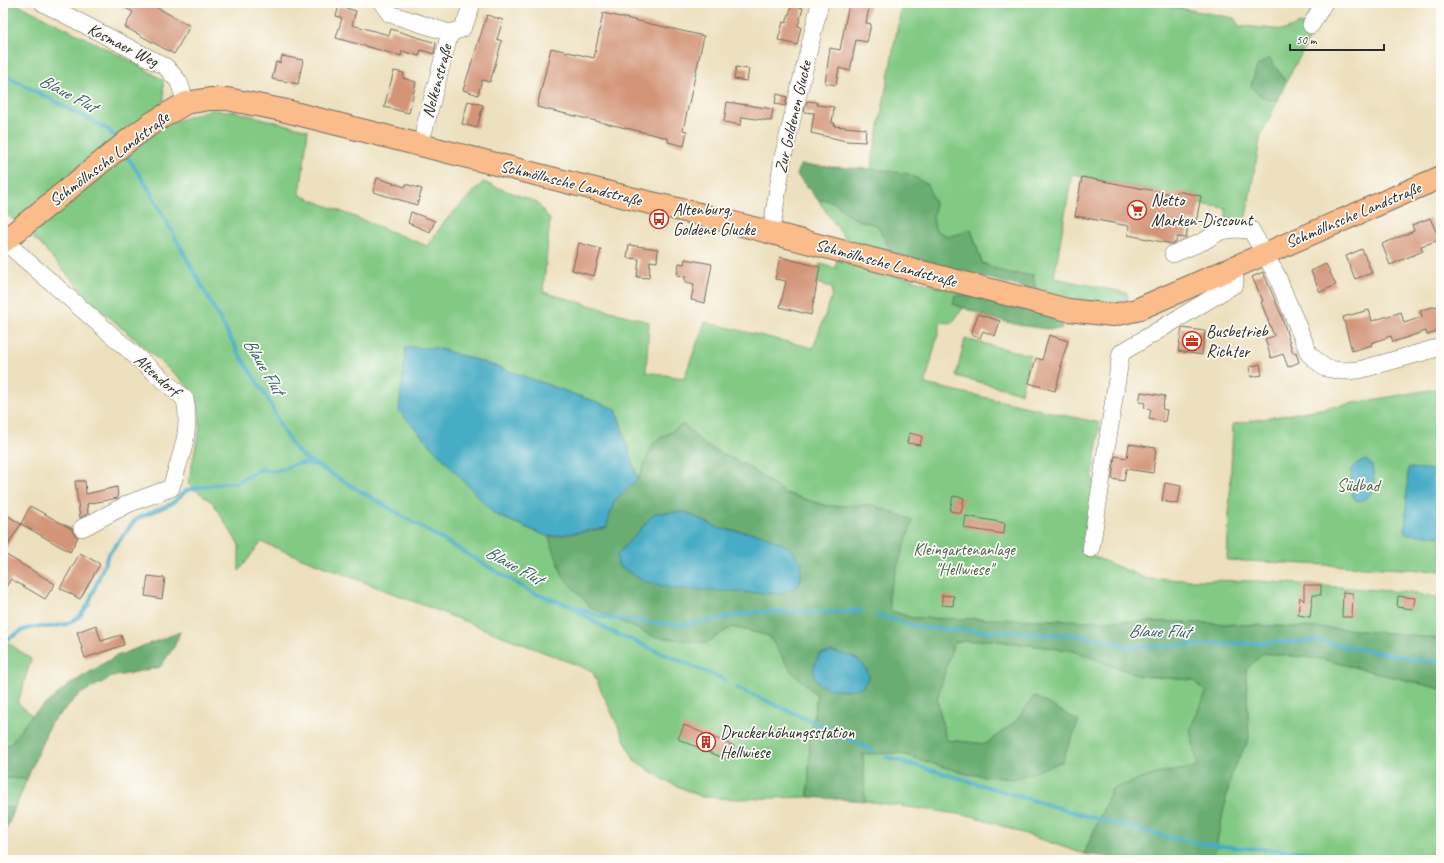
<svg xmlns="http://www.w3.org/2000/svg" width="1444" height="863" font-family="Caveat,sans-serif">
	<rect width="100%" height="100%" fill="#fdfcf7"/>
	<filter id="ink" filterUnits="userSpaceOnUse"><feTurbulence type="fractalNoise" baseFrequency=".025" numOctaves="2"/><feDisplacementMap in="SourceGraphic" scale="8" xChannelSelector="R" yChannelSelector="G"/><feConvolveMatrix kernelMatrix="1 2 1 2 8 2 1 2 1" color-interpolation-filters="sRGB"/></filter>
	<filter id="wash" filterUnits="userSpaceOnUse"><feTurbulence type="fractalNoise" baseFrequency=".012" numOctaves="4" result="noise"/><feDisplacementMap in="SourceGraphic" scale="16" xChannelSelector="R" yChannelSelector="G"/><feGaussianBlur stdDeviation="0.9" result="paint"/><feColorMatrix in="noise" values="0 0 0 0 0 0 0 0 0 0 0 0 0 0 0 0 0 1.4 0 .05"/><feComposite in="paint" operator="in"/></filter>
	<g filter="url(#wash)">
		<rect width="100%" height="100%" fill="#ede0be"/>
		<path fill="#82c984" stroke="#567a58" d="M3 3H15L133 62 163 80 164 100 153 112 170 123 209 110 233 111 308 130 300 195 427 246 445 221 483 182 536 202 550 219 543 292 649 322 646 372 684 378 705 322 813 348 832 296V287L816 283 820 264 835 268 837 260 975 296 953 304 963 308 952 323 941 322 925 384 1100 423 1092 478 1097 482 1088 536 1080 551 1148 579 1260 581 1403 592 1441 598V639L1345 629 1178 622 913 618 891 611 888 595 912 520 873 505 827 506 785 493 745 465 703 444 684 424 654 442 638 480 616 409 492 365 437 348 406 347 494 514 549 537 563 576 706 642 732 627 769 636 791 671 817 695 810 741 808 797 738 799 702 797 666 781 634 760 592 671 261 542 239 571V545L213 503 188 484 200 426 197 402 185 383 92 302 40 244 3 211Z
			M902 3H1151L1234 18 1240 28 1244 26 1285 30 1300 24 1309 27 1311 36 1286 82 1269 58V100H1278L1261 135 1245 222 1226 219V208L1199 204 1200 196 1177 192 1176 195 1072 174 1054 278 1127 293 1128 299C1093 308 1070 300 1036 291L1033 275 1007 273 982 263 971 229C957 235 948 240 935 229L933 218 935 204 871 169Z
			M818 200C839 200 836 206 850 216 859 221 868 223 877 225L892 253 846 240Z
			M965 339 1030 355 1021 393 956 376Z
			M1441 388V571L1227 560 1233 424Z
			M3 639 31 659 18 703 32 715 10 744 3 747Z
			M992 640 1074 651 1139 676 1193 680 1206 693 1190 729 1198 767 1156 774 1112 789 1084 854 972 816 865 801 863 754 899 753 967 774 1015 779 1035 696 1017 720 986 744 946 740 937 699 954 642Z
			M1263 653 1322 659 1441 689V860H1213L1232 771 1249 739 1246 670Z
			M3 778 27 779 15 808 3 807Z"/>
		<path fill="#69ad72" stroke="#4a6c4e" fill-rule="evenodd" d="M1269 58 1286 82 1278 100C1265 100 1259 96 1251 86L1257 66Z
			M800 165 883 170 909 174 927 184 935 204 933 218 935 229C948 240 957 235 971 229L982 263 1007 273 1033 275 1036 291 892 253 877 225C868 223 859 221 850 216 836 206 839 200 818 200L797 175Z
			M955 295 975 296 1064 320 1061 329C1024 330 987 317 953 304Z
			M684 424 703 444 745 465 785 493 827 506 873 505 913 520 888 595 891 611 913 618 1178 622 1345 629 1441 639V689L1322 659 1263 653 1246 670 1249 739 1232 771 1213 860H1133L1084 854 1112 789 1156 774 1198 767 1190 729 1206 693 1193 680 1139 676 1074 651 992 640 954 642 937 699 946 740 986 744 1017 720 1034 696 1079 721 1062 762 1015 779 967 774 899 753 863 754 865 801 808 797 810 741 817 695 791 671 769 636 732 627 706 643 655 637 591 608 563 576 549 537 606 528 614 501 638 480 654 442ZM685 512 720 529 760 534 617 555ZM832 652C851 656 862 657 869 676L863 687 814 665 820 654Z
			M180 632 174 647 160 667 112 677 80 694 50 724 27 779 3 778V747L10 744 32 715 69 685 114 657Z
			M3 807 15 808 3 838Z"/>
		<path fill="#46acc5" stroke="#386c78" d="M406 347 437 348 492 365 616 409 638 480 614 501 606 528 549 537 494 514 399 411Z
			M1366 460 1372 465C1375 483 1378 495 1358 502L1352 496 1351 471 1357 463Z
			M1408 468 1441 470V536L1405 534Z
			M685 512 720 529 760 534 791 548 802 563 799 585 780 594 674 589 643 581 618 565 617 555 655 513Z
			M832 652C851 656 862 657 869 676L863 687C837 695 799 689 820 654Z"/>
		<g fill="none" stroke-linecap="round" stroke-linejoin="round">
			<path stroke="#46acc5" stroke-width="4" d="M3 74 109 130 117 141
				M124 152 147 186 238 352 268 399 282 429 295 449 306 459 533 593 606 618 682 625 757 612H852L862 610
				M574 609 610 631 725 680
				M877 615 921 628 1084 636 1134 647 1318 641 1425 661 1441 662
				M3 642 23 630 34 627H49L67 624 80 616 88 605 108 555 136 519 171 504 187 490 223 483H235L260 469 277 471 298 463 313 465
				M737 688C783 709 829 728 873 751
				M886 757C986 785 1085 819 1186 841 1240 852 1295 846 1348 860"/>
		</g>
		<g id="blocks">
			<path fill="#d39478" d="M116 3H149L190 26 174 54 125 27 133 12Z
				M849 3H870L866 23 871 24 867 42 856 40 850 71 839 68 836 85 825 83 830 48 840 50Z
				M792 5 803 8 798 26 801 27 797 45 778 40 783 22 786 23Z
				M339 6 356 11 352 25 389 35 391 29 436 43 434 54 421 50 419 56 402 51 401 56 336 38 342 18 336 16Z
				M603 13 704 36 683 130 687 131 684 146 668 142V138L537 107 551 48 594 58Z
				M487 15 503 20 497 39 502 41 490 82 482 80 478 95 463 90Z
				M282 56 303 60 298 84 272 79 276 62 280 63Z
				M736 67 749 69 747 81 734 79Z
				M394 71 404 73 403 78 416 82 409 113 384 107Z
				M777 94 787 97 785 106 775 104Z
				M468 101 483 105 477 128 462 124Z
				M807 101 817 102V105L834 107 832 123H835L834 126 866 129 865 142 846 141 811 133 814 113 804 112Z
				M727 102 773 109 771 121 742 117 741 125 724 122Z
				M1082 177 1176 195 1177 191 1201 196 1196 222 1189 220 1186 238 1177 237 1176 242 1172 244 1128 235 1129 226 1075 216Z
				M377 178 405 187 406 184 422 189 417 205 373 192Z
				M411 212 435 221 430 232 408 223Z
				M1430 218 1440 240 1421 246 1423 251 1390 265 1382 244 1414 231 1412 225Z
				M579 243 601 249 594 276 572 270Z
				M629 245 658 249 657 262 650 261 649 278 637 277 639 259 627 258Z
				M1362 249 1372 273 1355 279 1346 256Z
				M780 257 820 267 811 315 780 307 786 281 775 279Z
				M685 259 712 264 705 303 691 300 694 284 685 282V276L677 275 679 263 684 264Z
				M1326 264 1336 285 1320 292 1311 271Z
				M1263 272 1281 314 1293 353 1296 352 1299 362 1288 367 1283 354 1271 358 1265 339 1274 336 1261 302 1263 301 1252 277Z
				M1437 306 1441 319V331L1427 335 1426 331 1393 342 1391 336 1371 343 1372 345 1352 351 1343 317 1369 310 1372 321 1401 312 1404 323 1422 317 1420 310Z
				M978 314 1000 321 995 336 983 331 980 338 971 335Z
				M1182 328 1205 331 1202 355 1178 351Z
				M1049 335 1068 341 1060 366H1062L1055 391 1029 383 1036 358 1042 360Z
				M1260 364 1262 375 1251 377 1249 367Z
				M1141 392 1165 396 1162 409 1167 410 1165 422 1149 419 1151 409 1144 408 1145 403 1139 402Z
				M909 433 922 436 920 445 907 443Z
				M1129 444 1156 448 1153 473 1126 469 1124 481 1112 479 1115 456 1127 458Z
				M75 481H85L86 494 117 487 118 498 87 504 88 514 80 518Z
				M1165 483 1181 486 1178 504 1162 501Z
				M953 496 964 498 961 513 950 511Z
				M30 506 72 529 73 533 78 537 70 552 21 524Z
				M3 513 21 524 3 553Z
				M966 516 1005 523 1004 534 964 528Z
				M3 553 55 584 45 599 11 579 3 591Z
				M80 553 100 564 80 599 60 588Z
				M148 576 165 578 162 599 145 596Z
				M1304 585H1321V595H1313L1310 617 1298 615 1300 597 1304 601Z
				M1343 592 1353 593 1352 617H1342Z
				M942 595 954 596 953 606 942 605Z
				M1398 596 1415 598 1413 609 1397 607Z
				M96 625 101 641 121 635 124 645 85 658 77 632Z
				M684 725 734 746 728 760 678 739Z"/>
		</g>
	</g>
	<g filter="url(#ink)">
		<use href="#blocks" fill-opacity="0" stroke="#6f6a5e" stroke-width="1"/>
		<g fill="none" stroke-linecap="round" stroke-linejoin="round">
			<g stroke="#6f6a5e" stroke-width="18">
				<path id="minor" d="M43 3 166 67 179 82 186 103
					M382 3 390 14 450 33 462 29 466 21 472 3
					M1311 25 1324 3
					M424 130 450 33
					M771 232 783 157 820 3
					M4 241 185 399C192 432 180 457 171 488L130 503 82 528
					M1173 254 1204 241 1221 231 1235 229 1251 230 1277 276 1309 354 1325 368 1342 371 1359 370 1441 347
					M1091 549 1121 353 1235 284 1234 267"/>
			</g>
			<g stroke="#6f6a5e" stroke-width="24">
				<path id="major" d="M3 242 130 139 152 123 186 103 210 99H227L282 110 634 199 703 215 1068 310 1113 315 1136 310 1441 177"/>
			</g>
			<use href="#minor" stroke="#fff" stroke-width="17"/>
			<use href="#major" stroke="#fabc8b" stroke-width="22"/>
		</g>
	</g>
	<defs>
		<g id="supermarket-ring" transform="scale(1)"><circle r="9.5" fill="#fdfcf7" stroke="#c8321e" stroke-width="1.5"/><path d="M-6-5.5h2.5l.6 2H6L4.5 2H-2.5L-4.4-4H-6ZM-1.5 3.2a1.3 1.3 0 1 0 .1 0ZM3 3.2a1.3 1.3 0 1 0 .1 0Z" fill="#c8321e"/></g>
		<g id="bus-ring" transform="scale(1)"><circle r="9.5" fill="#fdfcf7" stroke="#c8321e" stroke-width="1.5"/><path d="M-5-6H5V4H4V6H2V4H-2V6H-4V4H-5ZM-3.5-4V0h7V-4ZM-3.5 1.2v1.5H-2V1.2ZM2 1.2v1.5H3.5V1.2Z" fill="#c8321e"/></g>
		<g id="office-ring" transform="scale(1)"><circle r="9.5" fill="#fdfcf7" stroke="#c8321e" stroke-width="1.5"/><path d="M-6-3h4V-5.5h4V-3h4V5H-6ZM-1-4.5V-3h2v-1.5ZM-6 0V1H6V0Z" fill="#c8321e"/></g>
		<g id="building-ring" transform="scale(1)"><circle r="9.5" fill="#fdfcf7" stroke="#c8321e" stroke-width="1.5"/><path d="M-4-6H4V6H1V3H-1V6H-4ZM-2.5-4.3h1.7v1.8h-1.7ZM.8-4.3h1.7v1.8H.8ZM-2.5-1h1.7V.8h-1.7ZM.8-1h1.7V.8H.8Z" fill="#c8321e"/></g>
	</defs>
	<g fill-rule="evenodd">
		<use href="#supermarket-ring" x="1137" y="210"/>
		<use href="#bus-ring" x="659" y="219"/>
		<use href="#office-ring" x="1192" y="341"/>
		<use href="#building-ring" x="706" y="742"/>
	</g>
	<g text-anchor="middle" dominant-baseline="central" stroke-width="3.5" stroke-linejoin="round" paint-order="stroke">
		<g font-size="17" fill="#2b2b2b" stroke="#fdfcf7">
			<text transform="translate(123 45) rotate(27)">Kosmaer Weg</text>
			<text transform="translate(437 81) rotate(-75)">Nelkenstraße</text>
			<text transform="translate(793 117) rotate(-77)">Zur Goldenen Glucke</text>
			<text transform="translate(109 159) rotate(-37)">Schmöllnsche Landstraße</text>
			<text transform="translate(571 183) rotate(14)">Schmöllnsche Landstraße</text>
			<text transform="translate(1353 215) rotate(-23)">Schmöllnsche Landstraße</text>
			<text transform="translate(886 263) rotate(15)">Schmöllnsche Landstraße</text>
			<text transform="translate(157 375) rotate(41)">Altendorf</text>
		</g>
		<g font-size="17" fill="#2b2b2b" stroke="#fdfcf7" text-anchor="start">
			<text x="1151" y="200">Netto<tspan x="1151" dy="20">Marken-Discount</tspan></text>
			<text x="673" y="209">Altenburg,<tspan x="673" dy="20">Goldene Glucke</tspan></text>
			<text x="1206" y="331">Busbetrieb<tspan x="1206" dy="20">Richter</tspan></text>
			<text x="720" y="732">Druckerhöhungsstation<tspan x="720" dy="20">Hellwiese</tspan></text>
		</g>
		<g font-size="17" fill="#49624a" stroke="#fdfcf7">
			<text x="1358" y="485">Südbad</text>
			<text x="964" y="549">Kleingartenanlage<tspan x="964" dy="20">"Hellwiese"</tspan></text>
		</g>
		<g font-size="18" font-style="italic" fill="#365f69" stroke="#fdfcf7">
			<text transform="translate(68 93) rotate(28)">Blaue Flut</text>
			<text transform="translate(264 366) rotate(59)">Blaue Flut</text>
			<text transform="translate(514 565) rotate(29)">Blaue Flut</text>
			<text transform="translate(1159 631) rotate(1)">Blaue Flut</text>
		</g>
	</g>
	<rect width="1444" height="863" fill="none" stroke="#fdfcf7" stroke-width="16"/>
	<path d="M1290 44v6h94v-6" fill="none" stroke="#2b2b2b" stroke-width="2"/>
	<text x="1296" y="44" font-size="12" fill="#2b2b2b" stroke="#fdfcf7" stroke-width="3" paint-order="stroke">50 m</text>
</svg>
